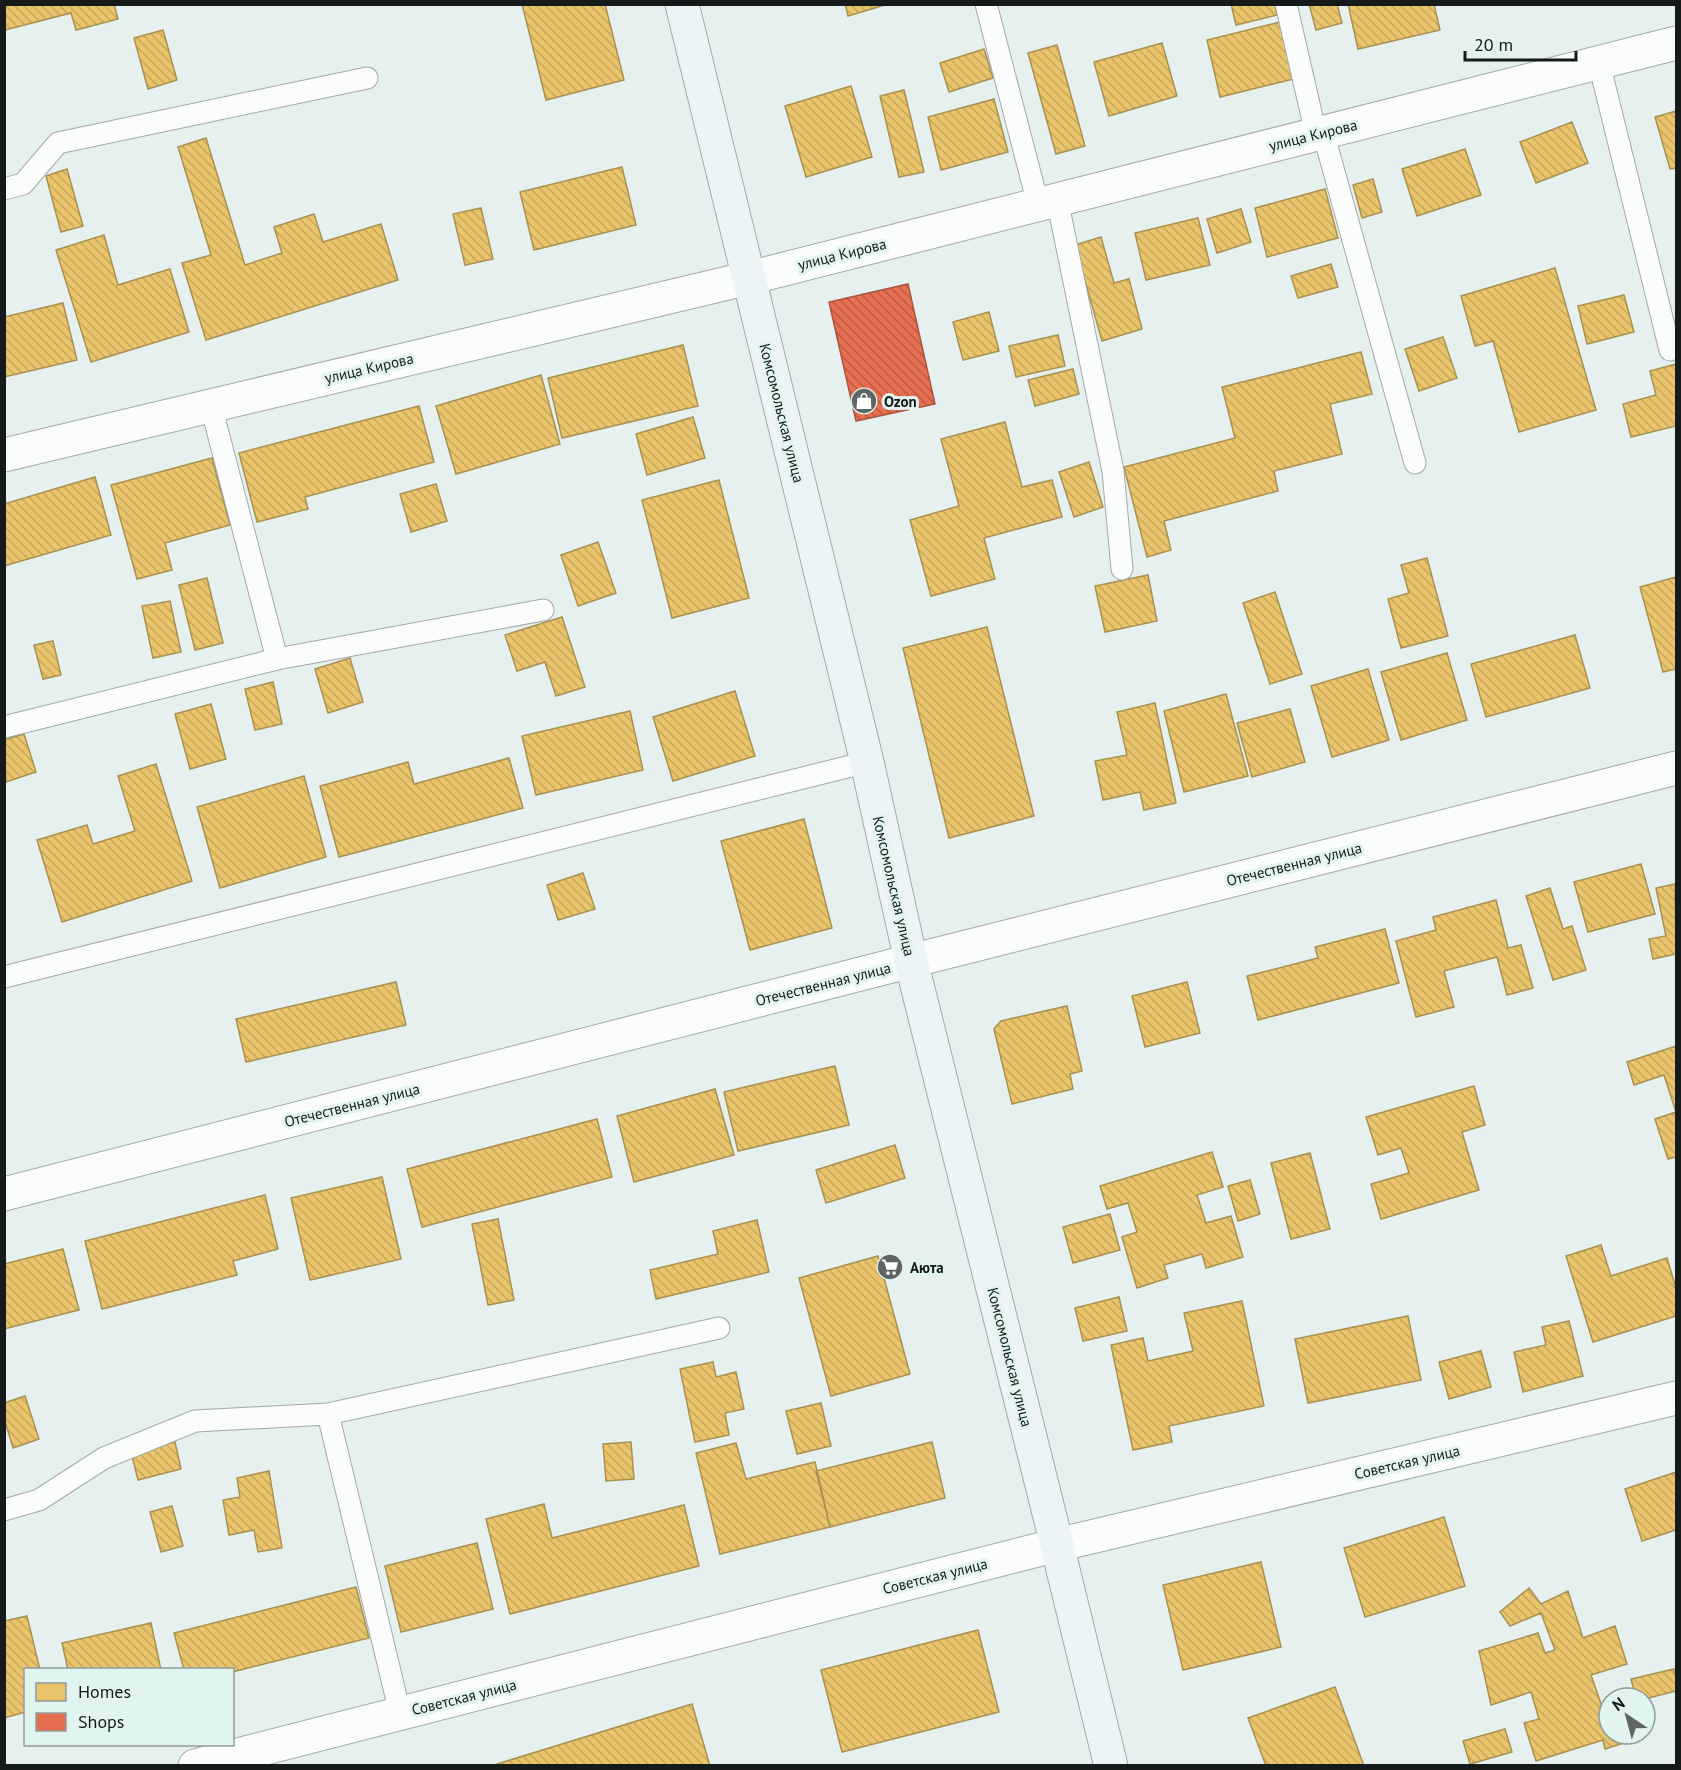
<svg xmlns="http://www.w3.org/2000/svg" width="1681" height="1770" font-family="'PT Sans',sans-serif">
	<defs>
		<pattern id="homes-back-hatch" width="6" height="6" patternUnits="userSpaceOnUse" patternTransform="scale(1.5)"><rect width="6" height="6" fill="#e9c46a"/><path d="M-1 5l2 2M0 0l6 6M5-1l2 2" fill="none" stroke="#c7a85b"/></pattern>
		<pattern id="shops-back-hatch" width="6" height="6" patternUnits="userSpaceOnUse" patternTransform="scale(1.5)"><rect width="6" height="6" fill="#e76f51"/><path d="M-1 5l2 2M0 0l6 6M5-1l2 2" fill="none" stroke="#ba5a42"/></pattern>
	</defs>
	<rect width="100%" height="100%" fill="#e6f0ee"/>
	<path fill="url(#homes-back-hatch)" stroke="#a99152" stroke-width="1.5" d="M4 4H114L118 19 76 30 71 13 5 30Z
		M522 4H605L624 80 546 100Z
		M845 4H888L848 16Z
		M1231 4H1275L1277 15 1236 25Z
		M1309 4H1337L1342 23 1316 30Z
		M1348 4H1434L1440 30 1358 49Z
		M1284 21 1298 78 1220 97 1207 40Z
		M163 30 177 80 148 89 134 38Z
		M1162 43 1177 96 1109 116 1094 62Z
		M1057 45 1085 146 1056 154 1028 53Z
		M984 49 993 78 949 92 940 63Z
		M851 86 872 157 806 177 785 106Z
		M904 90 924 172 899 177 880 96Z
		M994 99 1008 152 941 170 928 117Z
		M1676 111V168L1670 169 1655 117Z
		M1572 122 1588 163 1536 183 1520 142Z
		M206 138 245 265 282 253 274 227 314 214 323 242 381 224 398 280 206 340 182 263 211 255 178 147Z
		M1465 149 1481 195 1417 216 1402 169Z
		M622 167 636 225 534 250 520 192Z
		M67 169 83 226 61 232 46 176Z
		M1373 179 1382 212 1362 218 1353 185Z
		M1325 189 1338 238 1267 257 1255 208Z
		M481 208 493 259 465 265 453 214Z
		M1241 209 1251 242 1217 253 1207 219Z
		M1198 218 1210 265 1146 280 1135 233Z
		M104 235 118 285 170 269 189 332 91 362 56 250Z
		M1101 237 1114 283 1129 279 1142 329 1102 341 1075 245Z
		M1331 264 1338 287 1298 298 1291 276Z
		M1555 268 1596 410 1519 432 1493 341 1475 346 1461 296Z
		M1624 295 1634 332 1587 344 1578 306Z
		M63 303 77 360 4 377V317Z
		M989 312 999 351 963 360 953 322Z
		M1058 335 1065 366 1016 377 1009 346Z
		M1443 337 1457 378 1419 391 1405 349Z
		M683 345 698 406 562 438 548 378Z
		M1361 352 1372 394 1330 404 1342 454 1274 471 1278 491 1164 521 1171 550 1147 557 1124 467 1235 438 1222 387Z
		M1676 364V426L1631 437 1623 404 1656 395 1650 371Z
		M1073 369 1079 394 1035 406 1028 380Z
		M541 375 560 444 456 474 436 406Z
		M419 406 434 462 305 497 308 509 257 522 239 453Z
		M693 417 705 458 647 475 636 434Z
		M1005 422 1022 487 1052 480 1062 517 984 538 995 579 931 596 910 520 959 506 941 439Z
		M212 458 230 525 165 543 172 570 137 579 111 485Z
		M1089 462 1103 507 1074 517 1059 472Z
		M95 477 111 535 4 566V504Z
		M719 480 749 598 672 618 642 500Z
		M436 484 447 521 411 532 400 494Z
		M598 542 616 593 578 606 561 555Z
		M1427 558 1448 636 1401 648 1388 599 1409 593 1401 565Z
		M1148 575 1157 621 1105 632 1095 586Z
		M1676 577V669L1663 672 1640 587Z
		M207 578 223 643 195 650 179 585Z
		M1275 592 1302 674 1270 684 1243 603Z
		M170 601 181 652 153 658 142 606Z
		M562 617 585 687 556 696 545 662 517 671 505 635Z
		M987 627 1034 816 949 838 903 648Z
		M1575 635 1590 688 1486 717 1471 664Z
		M53 641 61 675 43 679 34 645Z
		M1447 653 1467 720 1401 740 1381 672Z
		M350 658 363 702 328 713 315 669Z
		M1368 669 1389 740 1332 757 1311 686Z
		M273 682 282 724 255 730 245 689Z
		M735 691 755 756 673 781 653 717Z
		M1226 694 1248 776 1184 792 1164 711Z
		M1155 703 1176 803 1144 810 1140 792 1103 800 1095 761 1127 755 1117 712Z
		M211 704 226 759 190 769 175 714Z
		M1290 709 1305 762 1252 777 1237 723Z
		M630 711 643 770 536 795 522 736Z
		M24 734 36 772 6 782 4 740Z
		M509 758 523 808 339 857 320 786 408 762 414 784Z
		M156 764 192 881 62 922 37 840 87 825 93 844 135 831 118 776Z
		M304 776 326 857 220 888 197 807Z
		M804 819 832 928 750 950 721 841Z
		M1641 864 1655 914 1588 932 1574 882Z
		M583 873 595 909 558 920 547 885Z
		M1675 884 1676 954 1653 959 1649 939 1666 936 1656 888Z
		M1550 888 1563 929 1572 926 1586 970 1553 980 1526 896Z
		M1496 900 1508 948 1521 945 1533 988 1507 995 1497 957 1444 971 1454 1007 1416 1017 1396 941 1436 930 1433 917Z
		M1385 929 1399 983 1258 1020 1247 976 1318 958 1315 947Z
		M396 982 406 1025 246 1062 236 1019Z
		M1187 982 1200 1033 1145 1047 1132 996Z
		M1067 1006 1082 1071 1070 1074 1073 1089 1012 1104 994 1029 1001 1021Z
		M1676 1046V1157L1668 1159 1655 1119 1676 1112 1664 1075 1634 1085 1627 1062Z
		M835 1066 849 1125 738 1151 724 1092Z
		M1474 1086 1485 1125 1462 1132 1479 1190 1381 1219 1371 1184 1409 1173 1401 1148 1378 1155 1366 1117Z
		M715 1089 734 1155 634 1182 617 1116Z
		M597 1119 612 1177 422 1227 407 1169Z
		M895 1145 905 1178 826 1203 816 1170Z
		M1212 1152 1223 1187 1197 1195 1206 1223 1231 1216 1243 1257 1206 1268 1202 1254 1164 1265 1168 1278 1137 1288 1122 1237 1137 1232 1128 1203 1107 1209 1100 1186Z
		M1310 1153 1330 1229 1291 1239 1271 1163Z
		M382 1177 401 1259 310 1280 291 1198Z
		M1250 1180 1260 1214 1238 1221 1228 1186Z
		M265 1195 278 1249 233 1261 237 1275 102 1309 85 1241Z
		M1110 1214 1120 1250 1073 1263 1063 1227Z
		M498 1219 514 1300 488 1305 472 1224Z
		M757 1220 769 1272 656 1299 650 1270 718 1254 713 1231Z
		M1601 1245 1611 1276 1667 1258 1676 1288V1316L1593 1342 1566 1256Z
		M63 1249 79 1310 4 1329V1264Z
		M878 1256 910 1374 831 1396 799 1278Z
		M1119 1297 1127 1331 1083 1341 1075 1308Z
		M1242 1301 1264 1406 1169 1426 1172 1442 1133 1450 1111 1345 1143 1338 1148 1361 1193 1351 1184 1313Z
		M1408 1316 1421 1380 1308 1403 1295 1339Z
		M1569 1321 1583 1376 1523 1392 1514 1352 1546 1345 1542 1327Z
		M1481 1351 1491 1387 1449 1399 1439 1362Z
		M713 1362 716 1377 736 1372 744 1409 725 1413 729 1435 695 1442 680 1369Z
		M25 1396 39 1439 13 1448 4 1418V1403Z
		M821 1403 831 1446 797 1454 786 1411Z
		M175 1442 181 1469 138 1480 131 1452Z
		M631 1442 634 1479 606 1481 603 1444Z
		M932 1442 945 1498 830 1527 816 1471Z
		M736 1443 746 1479 815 1462 830 1527 720 1554 696 1453Z
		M269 1471 282 1548 258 1552 254 1530 229 1535 223 1500 240 1497 237 1478Z
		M1676 1472V1530L1642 1541 1625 1489Z
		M544 1504 552 1538 684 1505 699 1566 510 1614 486 1519Z
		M172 1506 183 1546 161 1552 150 1512Z
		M1444 1517 1465 1586 1365 1617 1344 1548Z
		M477 1543 493 1609 401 1632 385 1566Z
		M1261 1562 1281 1647 1183 1670 1163 1585Z
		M356 1587 369 1638 232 1672V1670H184L174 1633Z
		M1529 1588 1541 1604 1568 1591 1583 1638 1615 1626 1627 1664 1591 1675 1601 1704 1609 1701V1734H1625L1627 1742 1605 1749 1603 1740 1536 1761 1524 1723 1539 1719 1531 1692 1491 1705 1479 1651 1538 1633 1545 1653 1555 1650 1541 1613 1510 1626 1500 1612Z
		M27 1616 40 1670H26V1712L4 1718V1621Z
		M151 1623 161 1670H68L62 1643Z
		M978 1630 999 1712 842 1752 821 1670Z
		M1674 1669 1676 1679V1691L1645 1699 1636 1698 1631 1679Z
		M1335 1687 1364 1766H1266L1248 1718Z
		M692 1704 710 1766H498L497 1764Z
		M1505 1729 1512 1752 1470 1764 1463 1741Z"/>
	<path fill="url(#shops-back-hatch)" stroke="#a85640" stroke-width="1.5" d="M908 284 935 404 856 421 829 302Z"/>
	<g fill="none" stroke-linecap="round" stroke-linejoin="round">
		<g stroke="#a2aaa8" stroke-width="23">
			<path id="service" d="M986 4 1038 204
				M1286 4 1316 134
				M1599 63 1670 350
				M1323 132 1415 463
				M4 189 23 184 58 143 367 78
				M1057 199 1113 471 1122 569
				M211 406 277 659
				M4 727 277 659 543 610
				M4 977 867 762
				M328 1414 400 1713
				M4 1510 39 1500 104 1458 195 1421 328 1414 719 1328"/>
		</g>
		<g stroke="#a2aaa8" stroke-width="35">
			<path id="minor" d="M4 455 749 278 1676 43
				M4 1194 911 961 1676 768"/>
		</g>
		<g stroke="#a2aaa8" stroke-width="35">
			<path id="tertiary" d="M195 1766 1057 1545 1676 1398"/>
		</g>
		<g stroke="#a2aaa8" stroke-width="35">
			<path id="secondary" d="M682 4 867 762 911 961 1057 1545 1111 1766"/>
		</g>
		<use href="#service" stroke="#fbfdfc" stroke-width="21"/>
		<use href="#minor" stroke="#fbfdfc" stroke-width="33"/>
		<use href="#tertiary" stroke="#fbfdfc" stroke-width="33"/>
		<use href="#secondary" stroke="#edf4f5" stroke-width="33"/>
	</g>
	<defs>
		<g id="shop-disc" transform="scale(1.35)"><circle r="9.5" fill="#5e6664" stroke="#e2f4f0"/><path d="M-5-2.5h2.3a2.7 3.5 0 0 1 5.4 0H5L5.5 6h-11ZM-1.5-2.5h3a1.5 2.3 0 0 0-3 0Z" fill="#fff"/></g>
		<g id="supermarket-disc" transform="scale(1.35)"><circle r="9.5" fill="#5e6664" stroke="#e2f4f0"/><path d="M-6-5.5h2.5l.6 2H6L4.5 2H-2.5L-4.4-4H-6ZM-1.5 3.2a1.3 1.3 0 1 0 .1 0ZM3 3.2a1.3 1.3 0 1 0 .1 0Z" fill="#fff"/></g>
	</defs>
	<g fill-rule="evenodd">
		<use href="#shop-disc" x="864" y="401"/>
		<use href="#supermarket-disc" x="890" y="1267"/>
	</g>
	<g text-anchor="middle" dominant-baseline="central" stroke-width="6" stroke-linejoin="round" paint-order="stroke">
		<g font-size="15" fill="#141b1a" stroke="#e2f4f0">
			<text transform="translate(1313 135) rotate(-14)">улица Кирова</text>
			<text transform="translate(842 254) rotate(-14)">улица Кирова</text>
			<text transform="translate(369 368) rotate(-13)">улица Кирова</text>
			<text transform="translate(782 413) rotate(76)">Комсомольская улица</text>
			<text transform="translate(1294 864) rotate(-14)">Отечественная улица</text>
			<text transform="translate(894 886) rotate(77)">Комсомольская улица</text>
			<text transform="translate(823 984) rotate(-14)">Отечественная улица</text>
			<text transform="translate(352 1105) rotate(-14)">Отечественная улица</text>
			<text transform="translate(1010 1357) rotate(76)">Комсомольская улица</text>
			<text transform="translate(1407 1462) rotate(-13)">Советская улица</text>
			<text transform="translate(935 1576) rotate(-14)">Советская улица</text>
			<text transform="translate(464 1697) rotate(-14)">Советская улица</text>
		</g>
		<g font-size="15" font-weight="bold" fill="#141b1a" stroke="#e2f4f0" text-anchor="start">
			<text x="884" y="401">Ozon</text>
			<text x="910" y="1267">Аюта</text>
		</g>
	</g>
	<rect width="1681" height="1770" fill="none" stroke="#141b1a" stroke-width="12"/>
	<rect x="24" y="1668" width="210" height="78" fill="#e2f4f0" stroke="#909d9a" stroke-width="1.5"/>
	<rect x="36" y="1683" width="30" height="18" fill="#e9c46a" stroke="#909d9a" stroke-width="1.5"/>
	<text x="78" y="1698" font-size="18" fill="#141b1a">Homes</text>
	<rect x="36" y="1713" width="30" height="18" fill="#e76f51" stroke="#909d9a" stroke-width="1.5"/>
	<text x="78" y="1728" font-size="18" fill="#141b1a">Shops</text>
	<g transform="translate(1627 1716) rotate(324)"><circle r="28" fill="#e2f4f0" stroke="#909d9a" stroke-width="1.5"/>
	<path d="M0-4.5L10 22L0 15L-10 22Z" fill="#5e6664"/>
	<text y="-9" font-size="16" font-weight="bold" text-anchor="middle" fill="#141b1a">N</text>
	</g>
	<path d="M1465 51v9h111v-9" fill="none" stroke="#141b1a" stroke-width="3"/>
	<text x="1474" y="51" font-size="18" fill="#141b1a" stroke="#e2f4f0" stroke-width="4.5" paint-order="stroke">20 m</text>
</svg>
